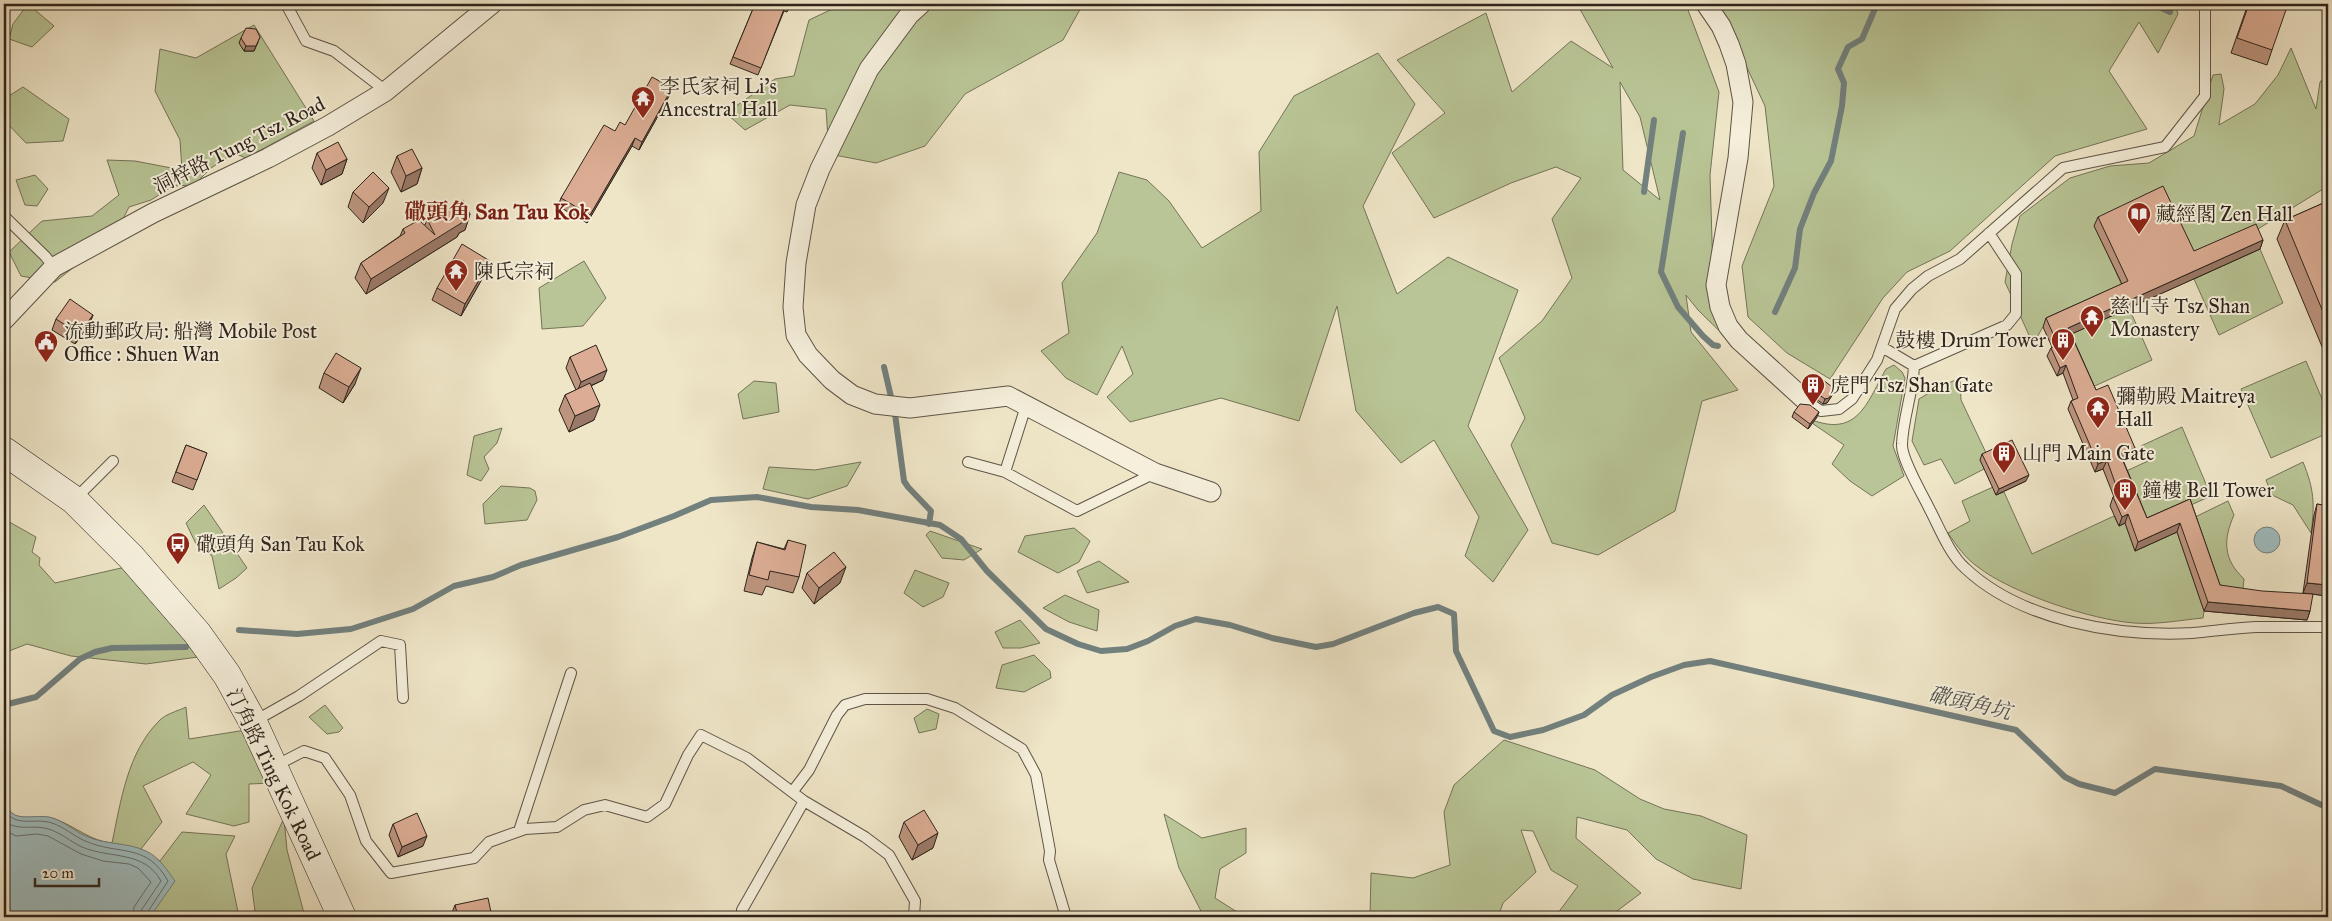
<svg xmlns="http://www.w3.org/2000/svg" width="2332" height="921" font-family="'IM FELL Great Primer','Noto Serif TC',serif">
	<rect width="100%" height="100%" fill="#efe6c8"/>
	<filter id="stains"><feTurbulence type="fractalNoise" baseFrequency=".004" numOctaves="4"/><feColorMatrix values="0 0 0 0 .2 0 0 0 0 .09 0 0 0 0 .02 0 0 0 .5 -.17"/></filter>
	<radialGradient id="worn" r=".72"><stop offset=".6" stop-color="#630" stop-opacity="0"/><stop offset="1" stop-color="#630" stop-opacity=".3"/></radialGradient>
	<path fill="#b9c596" stroke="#747459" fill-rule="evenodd" d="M28 4 54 26 32 47 9 39 13 24Z
		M843 4H1083L1063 40 965 94 925 146 876 163 829 154 826 109 790 105 745 130 726 113 775 79 794 76 809 20Z
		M1577 4H1681L1688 10 1719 92 1710 175 1714 305 1749 360 1698 310 1686 295 1691 332 1738 390 1702 401 1675 511 1598 555 1552 543 1511 445 1525 418 1499 358 1542 321 1572 278 1552 219 1581 178 1556 167 1511 183 1434 218 1392 153 1445 113 1397 60 1486 13 1512 92 1571 41 1613 68ZM1620 82 1640 117 1660 200 1623 170Z
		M1717 4H2051L2060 8 2063 4H2175L2178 14 2158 53 2139 22 2109 71 2147 129 2055 156 1950 251 1907 272 1883 298 1830 379 1787 353 1748 317 1742 266 1774 186 1765 106Z
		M254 25 314 121 246 158 234 153 211 168 194 185 173 186 151 200 129 207 123 219 99 232 79 263 55 282 21 276 9 252 42 221 92 216 119 195 107 160 135 161 182 170 180 140 155 91 160 49 196 58Z
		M2291 48 2316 109 2320 82 2328 73V186L2253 232 2194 259 2095 226 2124 290 2043 327 2033 344 2005 282 2012 244 2020 216 2070 178 2110 166 2149 163 2194 136 2213 75 2221 74 2224 89 2219 125 2255 104 2278 75Z
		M1378 53 1415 104 1363 206 1397 294 1448 257 1518 290 1468 426 1528 530 1493 582 1465 556 1479 517 1434 440 1401 463 1356 411 1337 306 1299 421 1221 398 1130 422 1107 397 1133 374 1122 346 1097 395 1066 378 1041 351 1069 333 1062 283 1097 233 1119 172 1147 180 1169 201 1202 248 1261 211 1259 152 1294 96Z
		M23 87 69 119 63 141 26 143 4 120V99Z
		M35 175 48 189 37 206 25 205 16 180Z
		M2260 249 2283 303 2219 335 2194 279Z
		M584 261 606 298 583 326 542 329 539 288Z
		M2129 308 2152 360 2088 389 2065 337Z
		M2306 361 2328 413V433L2271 458 2241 389Z
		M1894 365 1902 372 1905 378 1893 446 1904 476 1872 496 1850 481 1832 464 1844 445 1812 423 1815 421C1859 436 1868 400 1886 369Z
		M1960 378 1961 400 1988 457 1984 469 1955 484 1941 459 1924 465 1912 441 1919 399 1937 388Z
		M754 381 776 383 779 412 743 419 738 394Z
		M2182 427 2211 496 2144 526 2122 473 2148 461 2141 446Z
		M502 428 497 443 484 457 489 469 481 481 467 475 474 436Z
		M861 462 847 486 808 499 763 489 769 467 815 470Z
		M2303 462C2314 489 2315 504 2311 533L2293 505 2272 495 2266 480Z
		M501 486 530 488 535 491 537 500 527 520 485 524 483 504Z
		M1993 487 1996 495 2004 492 2032 554 2114 516 2119 526 2125 523 2135 551 2177 532 2204 611 2203 618C2181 620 2156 625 2134 623 2092 620 2011 593 1978 567 1965 558 1957 546 1948 533L1970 521 1962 501Z
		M2228 501 2234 515C2223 540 2223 559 2244 579L2242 597 2217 594 2191 519Z
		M204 505 247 568 236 578 219 589 212 556 196 544 186 523Z
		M4 519 36 537 32 552 40 558 39 565 55 583 130 566 198 657 146 664 71 656 27 644 4 653Z
		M1074 528 1090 541 1079 562 1058 573 1018 552 1025 536Z
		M930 531 982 549 964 560 942 558 926 535Z
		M1099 561 1129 582 1087 593 1077 571Z
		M915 570 949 583 943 597 923 607 904 593Z
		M1065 595 1099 610 1097 631 1069 622 1043 608Z
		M1020 620 1040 643 1021 648H1003L995 632Z
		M1034 655 1050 671 1051 678 1024 692 996 688 1002 665Z
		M325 705 343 728 339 732 327 734 309 717Z
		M186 707 189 739 246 730 273 783 249 784V822L234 826 186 814 211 775 193 762 143 786 162 822 141 849 160 861 182 832 235 836 226 854 239 917H4V781L10 785C6 795 3 805 13 814 21 821 42 814 55 819 75 826 90 841 112 843 121 801 127 753 159 721 165 714 178 711 186 707Z
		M927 709 939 714 936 729 919 733 914 718Z
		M1504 740 1595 770 1640 799 1664 809 1701 816 1747 835 1741 889 1693 879 1656 859 1627 830 1577 817 1576 838 1641 893 1609 917H1555L1578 886 1551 870 1533 831 1521 830 1536 872 1503 903 1498 917H1370L1371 873 1413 878 1450 865 1444 812 1454 785Z
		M1164 814 1202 838 1246 828V853L1220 869 1215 898 1245 917H1204L1179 868Z
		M284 818 287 850 305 917H259L255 911 252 888Z"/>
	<path fill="#9fbdc0" stroke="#72807e" d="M2254 540a13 13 0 1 1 26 0a13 13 0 1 1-26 0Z
		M4 781 10 785C6 794 3 805 12 813 19 820 38 815 49 817 63 820 74 831 86 836 105 845 127 842 146 851 159 857 167 870 175 881L150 917H4Z"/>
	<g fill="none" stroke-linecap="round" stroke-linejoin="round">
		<path stroke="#66706e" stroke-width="1" d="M4 809C15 829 34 817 52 823 64 827 74 836 85 841 120 856 146 842 168 881L147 913 146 917
			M4 821C19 832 32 824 48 829 60 832 71 842 82 847 110 859 144 850 161 881L142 909 140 917
			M4 830 16 836 37 834 48 836 81 854 103 861 129 864 138 868 151 882 134 907 133 917"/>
		<path stroke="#72807e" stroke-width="6" d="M2153 4 2170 12
			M1683 133 1661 272 1678 307 1703 336 1713 345 1718 346
			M1644 192 1654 120
			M1775 312 1795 268 1800 229 1814 193 1831 161 1842 106 1844 83 1838 69 1848 47 1862 39 1877 4
			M884 367 895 414 904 481 908 487 931 511 929 524
			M239 630 297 634 351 629 413 609 454 586 493 577 521 565 618 537 674 516 711 500 757 497 811 507 858 510 940 525 961 539 987 571 1046 629 1078 644 1101 651 1127 649 1148 641 1175 626 1196 619 1230 625 1272 638 1316 647 1333 644 1414 613 1438 607 1454 614 1456 651 1494 731 1510 737 1543 730 1584 715 1612 695 1651 677 1684 665 1710 661 2016 730 2065 777 2079 784 2115 793 2155 769 2281 786 2328 808
			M4 705 36 697 80 659 95 652 112 648 186 647"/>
		<g stroke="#5e5447" stroke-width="12">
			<path id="lane" d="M286 4 306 41 334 51 386 91
				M4 216 45 256 54 267
				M1882 347 1914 366C1913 393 1903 418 1902 444 1901 459 1923 495 1930 510 1939 527 1950 555 1965 568 2021 621 2118 637 2192 633 2214 631 2235 628 2256 627 2280 627 2304 627 2328 627
				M1914 366 2007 325 2016 314V274L1989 233
				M1805 400 1821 411 1839 409 1852 399 1877 360 1895 309 1912 289 1928 276 1960 259 2063 168 2165 147 2205 96V4
				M968 462 1005 472 1077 511 1155 473
				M1005 472 1026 406
				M75 499 113 461
				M253 722 299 696 381 641 400 645 403 698
				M275 766 304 751 325 758 350 795 366 841 391 873 474 858 489 842 525 829 557 827 584 810 605 805 647 817 665 804 688 755 701 735 747 758 804 801 865 837 889 855 915 901 914 917
				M793 791 809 770 837 715 845 705 865 699H927L955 708 1022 749 1036 775 1050 851 1049 860 1066 917
				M519 831 571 673
				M742 910 804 801"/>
		</g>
		<g stroke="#5e5447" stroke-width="21">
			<path id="street" d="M921 4 909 15 869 69 820 169 806 205 796 263 793 307 796 335 808 355 832 380 852 395 875 404 910 408 1008 396 1155 473 1211 492
				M1706 4 1721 26 1729 44 1736 64 1743 102 1738 158 1716 285 1720 307 1728 326 1739 340 1805 400
				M4 320 54 267 153 213 268 158 328 126 386 91 492 4"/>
		</g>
		<g stroke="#2e241c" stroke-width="29">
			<path id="secondary" d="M4 451 74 500 131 557 197 633 227 675 253 722 342 917"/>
		</g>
		<use href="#lane" stroke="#f5efdb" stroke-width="10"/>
		<use href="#street" stroke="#f5efdb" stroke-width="19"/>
		<use href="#secondary" stroke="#f5efdb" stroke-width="28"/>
	</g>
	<path fill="#bd957f" stroke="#2e241c" d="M755 4H791L787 12 784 11 758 75 730 64Z
		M2248 4 2272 50 2267 65 2231 53Z
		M241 38 258 42 254 51H244L239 43Z
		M672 88 669 96 639 150 632 146 587 223 558 206 561 198 615 131 625 125Z
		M317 153 347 159 342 174 321 185 312 168Z
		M397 156 422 168 417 184 401 192 391 172Z
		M353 192 383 203 363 223 348 207Z
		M2328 201V361L2277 239 2285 220Z
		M470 214 465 230 459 233 457 237 366 294 355 278 361 263 400 236 403 229 425 225 427 219Z
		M2098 217 2194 251 2263 240 2260 249 2071 334 2096 390 2135 448 2132 456 2123 460 2147 518 2190 499 2220 585 2310 611 2307 620 2204 611 2177 532 2135 551 2125 523 2119 526 2110 506 2113 497H2114L2103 469 2095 472 2068 409 2071 401 2073 400 2063 373 2057 376 2047 356 2051 348 2052 347 2043 327 2046 318 2122 284 2094 226Z
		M490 261 486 272 461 316 432 300 437 288Z
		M93 315 89 325 75 344 52 330 56 319Z
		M570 357 603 380 591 386 594 420 569 432 559 410 565 395 576 390 566 368Z
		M324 373 355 384 343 403 319 388Z
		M1813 385 1833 394 1827 403 1823 404 1816 399 1811 391Z
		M1794 412 1817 417 1808 429 1792 417Z
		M186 445 207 453 193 490 172 482Z
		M1982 454 2026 481 1996 495 1980 460Z
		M2317 504 2328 506V596L2303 593 2314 515Z
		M788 540 799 577 793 593 766 586 762 595 744 591 752 558 757 542 784 549Z
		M807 573 840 583 814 604 802 588Z
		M904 822 933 848 912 860 899 837Z
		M393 824 423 846 398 857 389 835Z
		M455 905 492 917H452L451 915Z"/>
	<path fill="#9a7968" stroke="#2e241c" d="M260 37 254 51H244L246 46Z
		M672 88 669 96 639 150 642 142Z
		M635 138 632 146 587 223 590 215Z
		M347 159 342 174 321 185 326 170Z
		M422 168 417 184 401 192 406 176Z
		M389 188 383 203 363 223 369 207Z
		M470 214 465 230 459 233 457 237 366 294 371 279Z
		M2263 240 2260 249 2065 337 2068 328Z
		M490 261 486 272 461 316 465 304Z
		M93 315 89 325 75 344 79 334Z
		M2066 365 2063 373 2057 376 2060 368Z
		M361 368 355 384 343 403 349 387Z
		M607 370 603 380 577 392 581 382Z
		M1835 389 1833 394 1827 403 1823 404 1825 399Z
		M600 405 594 420 569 432 575 416Z
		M1819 412 1817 417 1808 429 1810 424Z
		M2135 448 2132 456 2117 463 2120 454Z
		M2107 460 2103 469 2095 472 2098 464Z
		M2029 475 2026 481 1996 495 1999 489Z
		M2128 514 2125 523 2119 526 2122 517Z
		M2180 523 2177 532 2135 551 2138 542Z
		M846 567 840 583 814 604 819 588Z
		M2307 583 2328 585V596L2303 593Z
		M2208 602 2310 611 2307 620 2204 611Z
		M938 833 933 848 912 860 918 845Z
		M427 836 423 846 398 857 402 847Z"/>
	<path fill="#dcad94" stroke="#2e241c" d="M755 4H790V5L786 4 761 68 733 57Z
		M2249 4H2288L2272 50 2237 38Z
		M246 28 256 29 260 37 256 46H246L241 38Z
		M652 77 672 88 642 142 635 138 590 215 561 198 604 125 615 131 620 122 625 125Z
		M338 142 347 159 326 170 317 153Z
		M412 149 422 168 406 176 397 156Z
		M373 172 389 188 369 207 353 192Z
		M2163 186 2194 251 2256 224 2263 240 2068 328 2096 390 2108 385 2135 448 2120 454 2147 518 2190 499 2220 585 2262 591 2313 594 2310 611 2208 602 2180 523 2138 542 2128 514 2122 517 2113 497 2119 494 2107 460 2098 464 2071 401 2078 398 2066 365 2060 368 2051 348 2058 345 2046 318 2128 281 2098 217Z
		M463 200 470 214 462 220 463 222 371 279 361 263 405 233 403 229 419 220 435 235 427 219Z
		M2328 201V324L2285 220Z
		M462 244 490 261 465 304 437 288Z
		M70 299 93 315 79 334 56 319Z
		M596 345 607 370 581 382 570 357Z
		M336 353 361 368 349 387 324 373Z
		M1819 377 1835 389 1829 398 1825 399 1818 394 1813 385Z
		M590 383 600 405 575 416 565 395Z
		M1800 404 1810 405 1819 412 1810 424 1794 412Z
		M2012 440 2029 475 1999 489 1982 454Z
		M186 445 207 453 197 480 176 472Z
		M2317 504 2328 506V585L2307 583Z
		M788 540 806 545 799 577 770 571 768 580 749 575 757 542 785 550Z
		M834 552 846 567 819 588 807 573Z
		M924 810 938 833 918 845 904 822Z
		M417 813 427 836 402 847 393 824Z
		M488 898 492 917H458L455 905Z"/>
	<defs>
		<g id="temple-pin" transform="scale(1.25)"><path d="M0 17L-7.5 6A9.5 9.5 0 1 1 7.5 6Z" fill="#8f2418" stroke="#f5efdb"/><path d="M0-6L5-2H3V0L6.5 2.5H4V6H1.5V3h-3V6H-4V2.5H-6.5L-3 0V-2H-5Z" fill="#fff"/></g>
		<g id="library-pin" transform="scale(1.25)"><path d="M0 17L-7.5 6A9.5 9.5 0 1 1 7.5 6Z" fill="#8f2418" stroke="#f5efdb"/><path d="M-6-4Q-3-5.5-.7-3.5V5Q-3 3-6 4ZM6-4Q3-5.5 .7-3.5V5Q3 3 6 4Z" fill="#fff"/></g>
		<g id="building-pin" transform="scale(1.25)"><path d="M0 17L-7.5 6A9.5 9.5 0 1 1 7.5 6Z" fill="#8f2418" stroke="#f5efdb"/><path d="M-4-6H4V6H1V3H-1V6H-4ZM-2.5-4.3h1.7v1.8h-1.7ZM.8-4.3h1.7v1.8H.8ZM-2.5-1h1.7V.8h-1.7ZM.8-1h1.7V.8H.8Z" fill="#fff"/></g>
		<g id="civic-pin" transform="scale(1.25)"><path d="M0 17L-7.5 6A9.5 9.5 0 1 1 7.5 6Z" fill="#8f2418" stroke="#f5efdb"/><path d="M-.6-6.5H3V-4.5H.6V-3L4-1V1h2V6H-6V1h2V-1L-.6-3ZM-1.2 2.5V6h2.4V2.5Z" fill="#fff"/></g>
		<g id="bus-pin" transform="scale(1.25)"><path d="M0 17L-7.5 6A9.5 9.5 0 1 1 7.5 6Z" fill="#8f2418" stroke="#f5efdb"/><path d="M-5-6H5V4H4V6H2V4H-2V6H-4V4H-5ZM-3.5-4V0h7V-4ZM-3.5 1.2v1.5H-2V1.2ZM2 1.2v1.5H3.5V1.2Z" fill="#fff"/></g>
	</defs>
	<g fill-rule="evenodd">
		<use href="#temple-pin" x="643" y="98"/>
		<use href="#library-pin" x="2139" y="214"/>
		<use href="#temple-pin" x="456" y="271"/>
		<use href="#temple-pin" x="2092" y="317"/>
		<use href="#building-pin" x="2063" y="340"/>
		<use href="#civic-pin" x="46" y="342"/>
		<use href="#building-pin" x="1813" y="385"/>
		<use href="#temple-pin" x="2098" y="408"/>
		<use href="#building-pin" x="2004" y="453"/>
		<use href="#building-pin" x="2125" y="490"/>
		<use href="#bus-pin" x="178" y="544"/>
	</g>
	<g text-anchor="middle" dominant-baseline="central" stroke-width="4" stroke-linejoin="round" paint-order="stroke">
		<g font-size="20" fill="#2e241c" stroke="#f5efdb" text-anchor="start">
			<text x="660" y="86">李氏家祠 Li's<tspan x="660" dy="23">Ancestral Hall</tspan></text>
			<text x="2156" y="214">藏經閣 Zen Hall</text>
			<text x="474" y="271">陳氏宗祠</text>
			<text x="2110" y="306">慈山寺 Tsz Shan<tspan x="2110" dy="23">Monastery</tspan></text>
			<text x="64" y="331">流動郵政局: 船灣 Mobile Post<tspan x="64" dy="23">Office : Shuen Wan</tspan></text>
			<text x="2046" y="340" text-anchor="end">鼓樓 Drum Tower</text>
			<text x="1830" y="385">虎門 Tsz Shan Gate</text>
			<text x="2116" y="396">彌勒殿 Maitreya<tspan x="2116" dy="23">Hall</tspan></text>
			<text x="2022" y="453">山門 Main Gate</text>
			<text x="2142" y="490">鐘樓 Bell Tower</text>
			<text x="196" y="544">䃟頭角 San Tau Kok</text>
		</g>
		<g font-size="20" fill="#2e241c" stroke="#f5efdb">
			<text transform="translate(239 145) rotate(-27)">洞梓路 Tung Tsz Road</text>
			<text transform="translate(274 774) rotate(64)">汀角路 Ting Kok Road</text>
		</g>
		<g font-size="21" font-style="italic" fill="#50524d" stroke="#f5efdb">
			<text transform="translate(1970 703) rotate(13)">䃟頭角坑</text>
		</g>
		<g font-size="22" font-weight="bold" fill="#7a1f14" stroke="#f5efdb">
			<text x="497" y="211">䃟頭角 San Tau Kok</text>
		</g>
	</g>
	<rect width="2332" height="921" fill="none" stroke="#efe6c8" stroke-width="20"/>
	<rect x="5" y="5" width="2322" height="911" fill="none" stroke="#2e241c" stroke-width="2.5"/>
	<rect x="10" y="10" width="2312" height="901" fill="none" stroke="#2e241c"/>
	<path d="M35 878v8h64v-8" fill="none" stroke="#2e241c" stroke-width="2.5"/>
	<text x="42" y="878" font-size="15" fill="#2e241c" stroke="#f5efdb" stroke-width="4" paint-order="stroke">20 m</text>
	<rect width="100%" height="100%" filter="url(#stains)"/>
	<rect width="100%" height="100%" fill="url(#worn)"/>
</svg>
